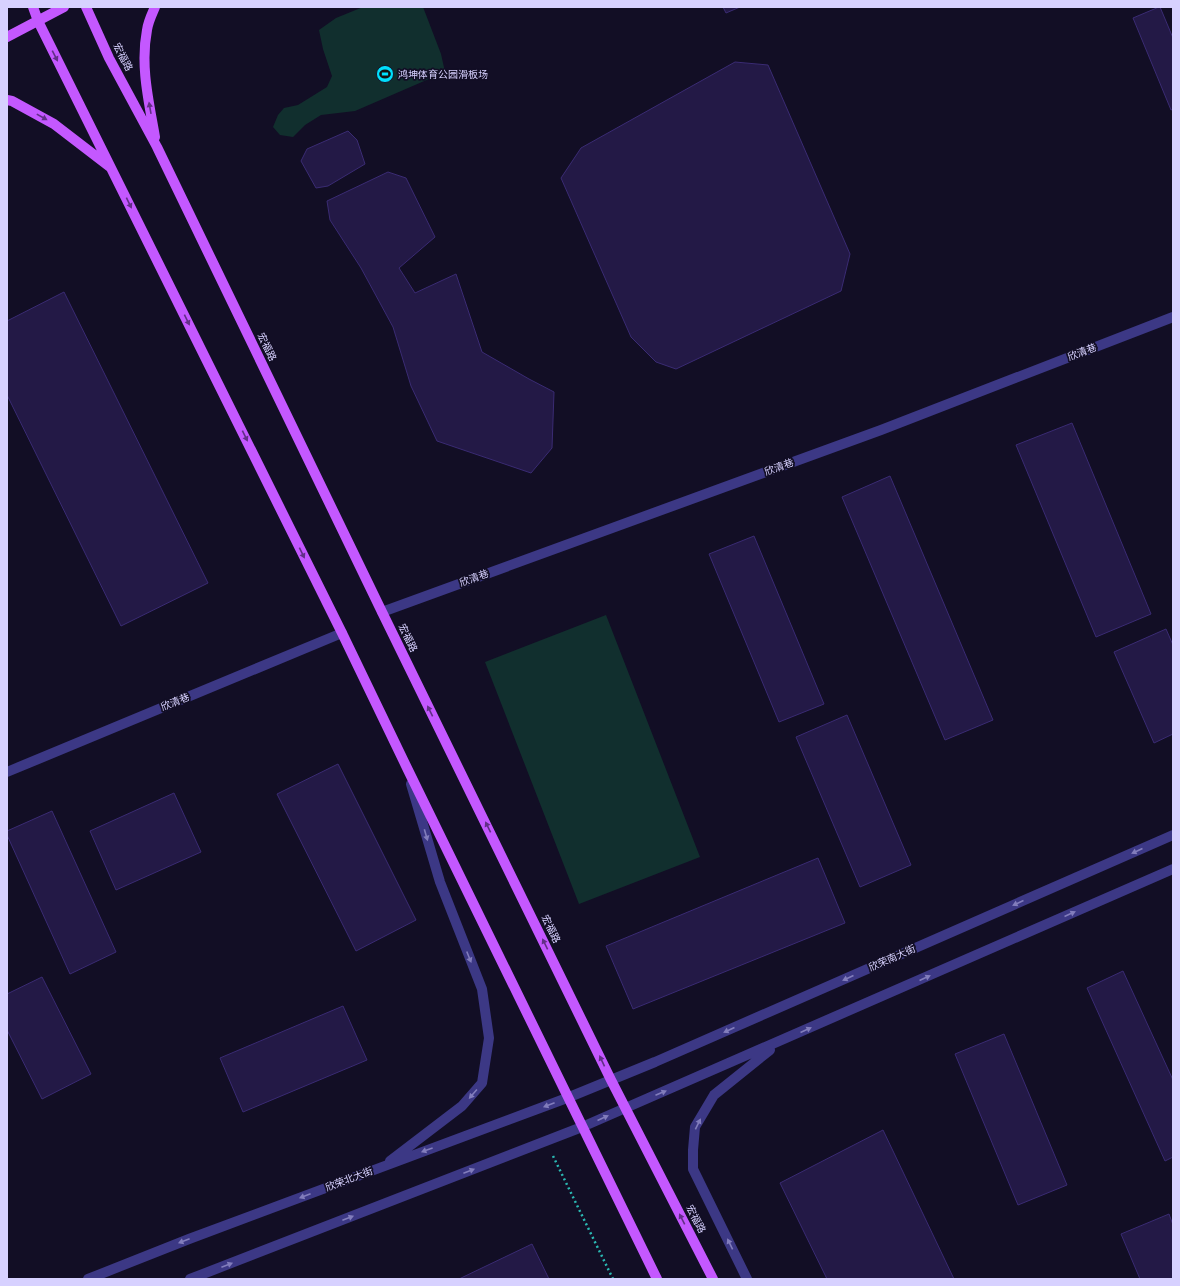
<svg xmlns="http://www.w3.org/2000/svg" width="1180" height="1286" font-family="'Asap Condensed','Noto Sans SC',sans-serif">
	<rect width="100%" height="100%" fill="#120e25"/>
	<path fill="#112f2e" d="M363 7H423L441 54 445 72 355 111 321 115 305 125 293 137 280 135 273 127 278 115 284 108 298 105 327 87 332 76 323 49 319 30 336 18Z
		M606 615 700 857 579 904 485 662Z"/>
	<path fill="#231946" stroke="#3a2b73" d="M723 7H740L726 13Z
		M1159 7H1160L1173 38V109L1171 110 1133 18Z
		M735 62 768 65 850 254 841 291 676 369 656 362 631 337 561 178 581 148Z
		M348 131 357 140 365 164 328 186 316 188 301 161 307 149Z
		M388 172 406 178 435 237 399 268 415 293 456 274 482 352 529 379 554 392 552 448 531 473 437 441 411 386 393 327 361 268 330 220 327 201Z
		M64 292 208 583 121 626 7 395V321Z
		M1072 423 1151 614 1096 637 1016 445Z
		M890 476 993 720 945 740 842 497Z
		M754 536 824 704 779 722 709 554Z
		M1166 629 1173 645V734L1154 743 1114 652Z
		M847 715 911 865 860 887 796 737Z
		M338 764 416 920 356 951 277 794Z
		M174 793 201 852 116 890 90 831Z
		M52 811 116 952 70 974 7 835V831Z
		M818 858 845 923 633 1009 606 946Z
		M1123 971 1173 1080V1157L1165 1161 1087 988Z
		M42 977 91 1074 42 1099 7 1030V994Z
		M343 1006 367 1060 243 1112 220 1058Z
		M1004 1034 1067 1185 1018 1205 955 1054Z
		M883 1130 954 1279H827L780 1183Z
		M1169 1214 1173 1225V1279H1140L1121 1234Z
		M532 1244 549 1279H459Z"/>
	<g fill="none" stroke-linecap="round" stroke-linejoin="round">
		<path stroke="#2bb9b3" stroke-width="2.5" stroke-dasharray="2 3" stroke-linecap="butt" d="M553 1156 613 1279"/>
		<path stroke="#3c3885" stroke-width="10" d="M382 612 881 430 1173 317
			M7 772 342 633
			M390 1161 462 1106 482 1083 489 1038 482 989 440 882 411 784
			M88 1279 189 1239 567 1098 655 1062 1173 835
			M190 1279 582 1127 1173 869
			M747 1279 693 1169V1150L695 1127 714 1095 770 1050"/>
		<path stroke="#c458ff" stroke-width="10" d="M33 7 38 21 342 633 408 770 657 1279
			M86 7 109 58 157 147 382 612 611 1080 713 1279
			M155 7C152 14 148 22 147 30 140 66 149 102 155 137
			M7 37 64 7
			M7 100 12 101 54 124 110 167"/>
	</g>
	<defs><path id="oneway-solid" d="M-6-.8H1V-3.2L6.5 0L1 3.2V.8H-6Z"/></defs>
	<g fill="#622f87">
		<use href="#oneway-solid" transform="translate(55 56) rotate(63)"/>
		<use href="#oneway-solid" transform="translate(150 108) rotate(-100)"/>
		<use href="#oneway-solid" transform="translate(42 117) rotate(29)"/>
		<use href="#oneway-solid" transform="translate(129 203) rotate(64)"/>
		<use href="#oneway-solid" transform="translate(187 320) rotate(64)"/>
		<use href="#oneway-solid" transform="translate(245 436) rotate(64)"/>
		<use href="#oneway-solid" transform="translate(302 553) rotate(64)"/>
		<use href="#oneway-solid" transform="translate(430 711) rotate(-116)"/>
		<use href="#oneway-solid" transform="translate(488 827) rotate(-116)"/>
		<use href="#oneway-solid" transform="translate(545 944) rotate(-116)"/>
		<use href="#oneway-solid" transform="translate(602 1061) rotate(-115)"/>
		<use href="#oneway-solid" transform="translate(682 1219) rotate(-117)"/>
	</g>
	<g fill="#827dbc">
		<use href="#oneway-solid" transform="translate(426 835) rotate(74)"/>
		<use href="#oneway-solid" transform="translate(1137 851) rotate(156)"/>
		<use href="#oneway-solid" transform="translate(1018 903) rotate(156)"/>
		<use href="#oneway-solid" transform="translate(1070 914) rotate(-24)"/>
		<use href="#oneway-solid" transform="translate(469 957) rotate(68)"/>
		<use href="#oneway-solid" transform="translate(848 978) rotate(156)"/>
		<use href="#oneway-solid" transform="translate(925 978) rotate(-24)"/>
		<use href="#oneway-solid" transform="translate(729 1030) rotate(156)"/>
		<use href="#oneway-solid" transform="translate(806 1030) rotate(-24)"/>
		<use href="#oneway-solid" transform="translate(661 1093) rotate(-23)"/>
		<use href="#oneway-solid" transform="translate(473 1094) rotate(131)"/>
		<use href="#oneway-solid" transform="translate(549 1105) rotate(159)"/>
		<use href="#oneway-solid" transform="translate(603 1118) rotate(-24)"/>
		<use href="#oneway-solid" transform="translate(698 1124) rotate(-64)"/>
		<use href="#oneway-solid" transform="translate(427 1150) rotate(160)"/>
		<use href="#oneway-solid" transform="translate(469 1171) rotate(-21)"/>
		<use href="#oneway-solid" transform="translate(305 1196) rotate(159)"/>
		<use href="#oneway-solid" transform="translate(348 1218) rotate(-21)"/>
		<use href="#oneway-solid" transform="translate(184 1241) rotate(159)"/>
		<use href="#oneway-solid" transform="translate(730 1244) rotate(-116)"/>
		<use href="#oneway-solid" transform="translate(227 1265) rotate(-21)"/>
	</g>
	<defs>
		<g id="stadium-disc" transform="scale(0.9)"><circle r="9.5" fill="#00defc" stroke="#120e25"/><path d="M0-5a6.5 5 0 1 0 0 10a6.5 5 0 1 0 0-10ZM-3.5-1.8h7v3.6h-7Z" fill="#111"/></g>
	</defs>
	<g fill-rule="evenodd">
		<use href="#stadium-disc" x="385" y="74"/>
	</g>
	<g text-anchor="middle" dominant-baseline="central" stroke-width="3.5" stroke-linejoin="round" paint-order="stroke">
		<g font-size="10" fill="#d7d1ff" stroke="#120e25">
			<text transform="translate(123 57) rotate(63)">宏福路</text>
			<text transform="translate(267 347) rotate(64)">宏福路</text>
			<text transform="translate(1082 352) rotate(-21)">欣清巷</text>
			<text transform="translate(779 467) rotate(-20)">欣清巷</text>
			<text transform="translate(474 578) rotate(-20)">欣清巷</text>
			<text transform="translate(408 638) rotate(64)">宏福路</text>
			<text transform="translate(175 702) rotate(-22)">欣清巷</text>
			<text transform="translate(551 929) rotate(64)">宏福路</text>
			<text transform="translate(892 958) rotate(-24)">欣荣南大街</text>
			<text transform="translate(349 1179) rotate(-21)">欣荣北大街</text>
			<text transform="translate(696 1219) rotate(63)">宏福路</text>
		</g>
		<g font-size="10" fill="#d7d1ff" stroke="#120e25" text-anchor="start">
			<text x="398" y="74">鸿坤体育公园滑板场</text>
		</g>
	</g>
	<rect width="1180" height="1286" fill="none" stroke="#d7d1ff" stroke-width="16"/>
</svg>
